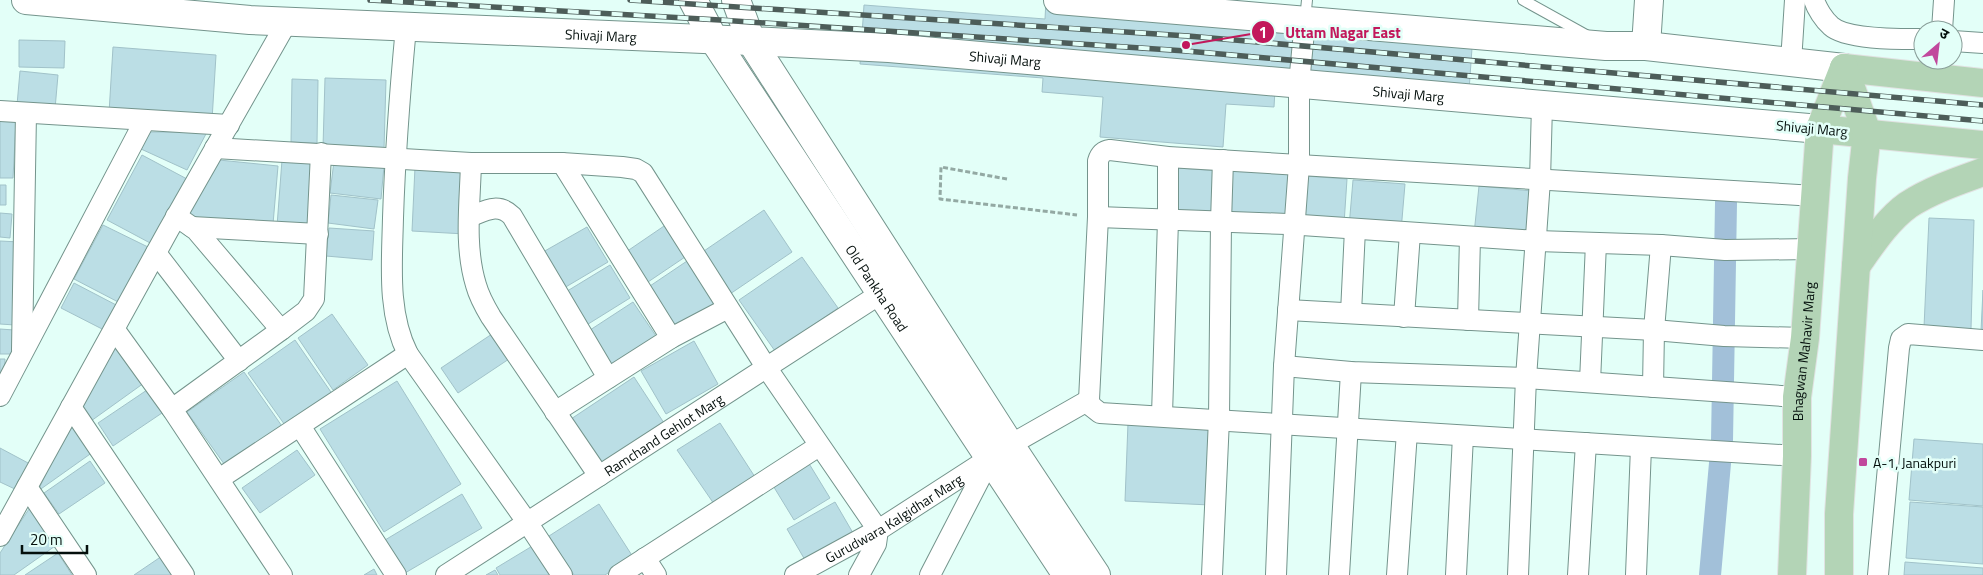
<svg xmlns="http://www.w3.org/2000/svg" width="1983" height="575" font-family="'Titillium Web','Noto Sans Devanagari',sans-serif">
	<rect width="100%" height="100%" fill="#e3fff8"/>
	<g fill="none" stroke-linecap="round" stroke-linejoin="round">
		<path stroke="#a2c0d9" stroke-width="22" d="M1710 575 1722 441 1726 203"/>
	</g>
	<path fill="#bbdee5" stroke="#a1c2c9" d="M1046 0H1225L1224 13 1278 16 1277 33 1472 48 1468 105 1275 90 1274 107 1226 104 1223 147 1100 137 1103 97 1042 92 1043 78 860 64 864 5 1045 19Z
		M19 40 65 41 64 68 19 67Z
		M113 47 216 55 212 120 109 113Z
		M20 71 58 75 55 109 17 105Z
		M325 78 386 80 384 149 323 147Z
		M292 79 318 80 317 143 291 142Z
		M0 120 16 121 13 178H0Z
		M148 132H207L187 170 141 149Z
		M142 155 187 179 152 244 107 220Z
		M219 160 278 166 273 224 182 216Z
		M282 160 316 163 310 228 277 226Z
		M334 161 384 166 381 199 330 193Z
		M415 167 468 170 465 234 412 231Z
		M1178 168 1219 171 1216 217 1174 213Z
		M1226 170 1291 174 1288 220 1223 215Z
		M1306 176 1347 179 1344 224 1302 220Z
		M1353 180 1405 184 1401 231 1349 227Z
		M0 185H6V205H0Z
		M1479 186 1532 191 1527 240 1474 234Z
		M331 195 378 200 374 229 328 223Z
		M764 210 792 252 730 294 701 253Z
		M0 213 12 214 10 238 0 237Z
		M1929 218 1974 220 1971 329 1924 327Z
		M667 224 688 255 645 284 623 254Z
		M103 225 150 248 122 304 74 279Z
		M587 227 608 262 564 288 543 252Z
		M329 228 374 231 372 260 326 256Z
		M0 241 20 242 15 325 0 324Z
		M802 257 838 308 775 351 739 300Z
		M690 259 719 302 675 331 647 288Z
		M610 265 630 298 585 326 564 293Z
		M74 283 120 307 106 331 61 308Z
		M1983 290V331H1981Z
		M633 302 658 339 611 369 587 332Z
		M332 314 368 365 333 390 298 338Z
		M0 329 14 330V354H0Z
		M495 332 512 357 458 393 441 368Z
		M295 340 333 395 287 428 248 373Z
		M694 341 718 384 666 414 641 371Z
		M116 342 144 383 91 421 82 409Z
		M0 359H5L4 386H0Z
		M244 372 284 429 227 468 187 412Z
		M634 377 664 423 602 465 571 419Z
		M397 381 461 484 384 532 320 429Z
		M147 390 162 413 113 446 98 423Z
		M75 422 93 452 38 491 49 467Z
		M720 423 755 477 714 504 677 450Z
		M1128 423 1213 426 1210 505 1125 501Z
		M1914 439 1983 444V506L1909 500Z
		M0 448 30 464 17 490 0 482Z
		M297 450 315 475 260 513 242 488Z
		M90 461 105 483 59 514 44 493Z
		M808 462 830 498 794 520 772 484Z
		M462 494 482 528 405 573 385 540Z
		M835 502 853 533 805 560 787 529Z
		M1910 502 1983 507V564L1906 558Z
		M599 504 633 557 605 575H574L549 536Z
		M31 506 58 544 14 575H0V553Z
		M534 545 553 575H500L496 568Z
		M58 553 72 575H25Z
		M165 554 179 575H134Z
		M1905 562 1983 568V575H1904Z
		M374 569 377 575H364Z
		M495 570 498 575H486Z"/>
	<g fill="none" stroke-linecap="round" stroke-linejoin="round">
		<g stroke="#74948c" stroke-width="12">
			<path id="lane" d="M1523 0 1588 36
				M1305 20 1307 0"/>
		</g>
		<g stroke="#74948c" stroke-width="22">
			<g id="street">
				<path d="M1814 0C1817 9 1824 20 1831 26 1846 40 1902 39 1923 39"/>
				<path d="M406 27C400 91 395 154 393 218 392 263 387 313 408 354L527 522 562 575"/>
				<path d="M1942 30 1944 0"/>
				<path d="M1953 41 1983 43"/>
				<path d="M1791 62 1795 0"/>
				<path d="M1938 79 1940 60"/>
				<path d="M0 111 229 125"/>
				<path d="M215 148 471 163H562L622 167 636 169 643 173 766 367 878 530 876 544 859 575"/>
				<path d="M471 163C470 203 464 246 476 285 479 296 485 307 491 317L599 476"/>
				<path d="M562 163 671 338"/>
				<path d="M176 216 196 230 281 330"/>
				<path d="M469 217C485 211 498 202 512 216L608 378"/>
				<path d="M1098 217 1287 224 1537 241 1661 245 1725 250 1812 249"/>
				<path d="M192 227 318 234"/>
				<path d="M156 253 239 361"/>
				<path d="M1288 310 1654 330 1724 336 1805 338"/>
				<path d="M1351 313 1355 229"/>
				<path d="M1404 317 1410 233"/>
				<path d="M1468 320 1470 237"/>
				<path d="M115 330 172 409 282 575"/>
				<path d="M22 350 26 113"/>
				<path d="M1284 366 1351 372 1526 378 1797 397"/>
				<path d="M1590 382 1596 243"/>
				<path d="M1653 387 1654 330 1661 245"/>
				<path d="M0 396 145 120"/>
				<path d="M71 407 184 575"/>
				<path d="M172 409 281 330 306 311 314 299 321 153"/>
				<path d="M555 412 671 338 728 308"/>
				<path d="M1162 415 1168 220V157"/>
				<path d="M300 426 396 575"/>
				<path d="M1797 456 1100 413 1091 406 1089 400 1098 217V161C1100 154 1103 151 1110 150L1168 157 1815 196"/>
				<path d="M219 479 408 354"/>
				<path d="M27 487 86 575"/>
				<path d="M0 536 168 231 287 22"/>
				<path d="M645 558 656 575"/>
				<path id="s1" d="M446 575 880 294"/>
				<path d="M619 575 819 446"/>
				<path id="s2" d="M795 575 883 527 1010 445 1089 400"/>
				<path d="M930 575 989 461"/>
				<path d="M1212 575 1219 419 1221 222 1223 160"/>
				<path d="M1276 575 1284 366 1299 165V84L1305 21"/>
				<path d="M1339 575 1351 372"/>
				<path d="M1397 575 1407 432"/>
				<path d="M1456 575 1463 436"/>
				<path d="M1518 575 1526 378 1540 180 1542 105"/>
				<path d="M1578 575 1586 443"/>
				<path d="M1636 575 1641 447"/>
				<path d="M1878 575 1899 348 1901 339 1908 334 1983 340"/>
			</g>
		</g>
		<g stroke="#74948c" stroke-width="30">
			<g id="secondary">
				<path id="s3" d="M26 0 250 20 751 41 889 48 1820 129"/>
				<path id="s4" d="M693 0 714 40 1067 575"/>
				<path d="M736 0 751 41 1010 445 1096 575"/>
				<path d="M1058 0 1606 46H1646L1844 68"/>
				<path d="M1646 46 1649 0"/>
			</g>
		</g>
		<g stroke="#e1e2e2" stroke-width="30">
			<g id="primary">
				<path d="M1844 68 1983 83"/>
				<path d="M1820 129 1983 145"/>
				<path d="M1856 266C1871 245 1887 220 1908 205 1931 190 1958 181 1983 172"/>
				<path id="s5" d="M1792 575 1797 456V397L1805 338 1820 129 1844 68"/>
				<path d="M1839 575V514L1862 178 1867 133 1844 68"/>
			</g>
		</g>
		<path stroke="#93a9a3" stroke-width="3" stroke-dasharray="5 2.5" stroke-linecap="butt" d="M1007 179 941 167 940 199 1077 215"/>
		<use href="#lane" stroke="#fff" stroke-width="10"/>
		<use href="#street" stroke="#fff" stroke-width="20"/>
		<use href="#secondary" stroke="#fff" stroke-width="28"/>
		<use href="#primary" stroke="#b3d4b6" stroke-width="28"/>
		<g stroke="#4d5d59" stroke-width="5.5">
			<path id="rail" d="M370 0 720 20 1186 51 1983 121
				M630 0 1188 36 1983 105"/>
		</g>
		<use href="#rail" stroke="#e3fff8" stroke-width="4" stroke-dasharray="11" stroke-linecap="butt"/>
	</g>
	<rect fill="#c1489d" stroke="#e3fff8" stroke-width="2" x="1858" y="457" width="10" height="10" rx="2.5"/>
	<g text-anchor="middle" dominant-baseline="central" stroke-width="5" stroke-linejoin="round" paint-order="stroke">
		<g font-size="14" fill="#040f0c" stroke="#e3fff8">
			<text stroke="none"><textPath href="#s3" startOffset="576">Shivaji Marg</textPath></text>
			<text stroke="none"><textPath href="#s3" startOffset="981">Shivaji Marg</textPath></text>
			<text stroke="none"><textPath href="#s3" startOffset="1386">Shivaji Marg</textPath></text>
			<text transform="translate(1812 128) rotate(5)">Shivaji Marg</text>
			<text stroke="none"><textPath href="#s4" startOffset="342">Old Pankha Road</textPath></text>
			<text stroke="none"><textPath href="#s5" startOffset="224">Bhagwan Mahavir Marg</textPath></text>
			<text stroke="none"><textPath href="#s1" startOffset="259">Ramchand Gehlot Marg</textPath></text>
			<text stroke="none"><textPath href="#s2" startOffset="114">Gurudwara Kalgidhar Marg</textPath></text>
		</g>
		<g font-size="14" fill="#040f0c" stroke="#e3fff8" text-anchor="start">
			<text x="1873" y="462">A-1, Janakpuri</text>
		</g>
	</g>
	<path fill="none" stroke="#c2185b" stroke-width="2" d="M1186 45L1263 32"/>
	<g fill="#c2185b" stroke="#e3fff8" stroke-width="2">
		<circle cx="1186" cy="45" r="5"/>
		<circle cx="1263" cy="32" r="12"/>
	</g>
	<g font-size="15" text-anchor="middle" font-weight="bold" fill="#fff">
		<text x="1263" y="38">1</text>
	</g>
	<g font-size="15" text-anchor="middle" font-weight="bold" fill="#c2185b" stroke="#e3fff8" stroke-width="5" stroke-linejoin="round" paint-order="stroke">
		<text x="1343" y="38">Uttam Nagar East</text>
	</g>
	<g transform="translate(1938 45) rotate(28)"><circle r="24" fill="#e3fff8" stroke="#8a9f9a"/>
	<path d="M0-4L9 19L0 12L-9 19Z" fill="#c1489d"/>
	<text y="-8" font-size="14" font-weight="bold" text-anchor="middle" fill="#040f0c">उ</text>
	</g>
	<path d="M22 545v8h65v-8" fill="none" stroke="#040f0c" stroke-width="2.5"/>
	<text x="30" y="545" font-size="15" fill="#040f0c" stroke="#e3fff8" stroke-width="4" paint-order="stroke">20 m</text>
</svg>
